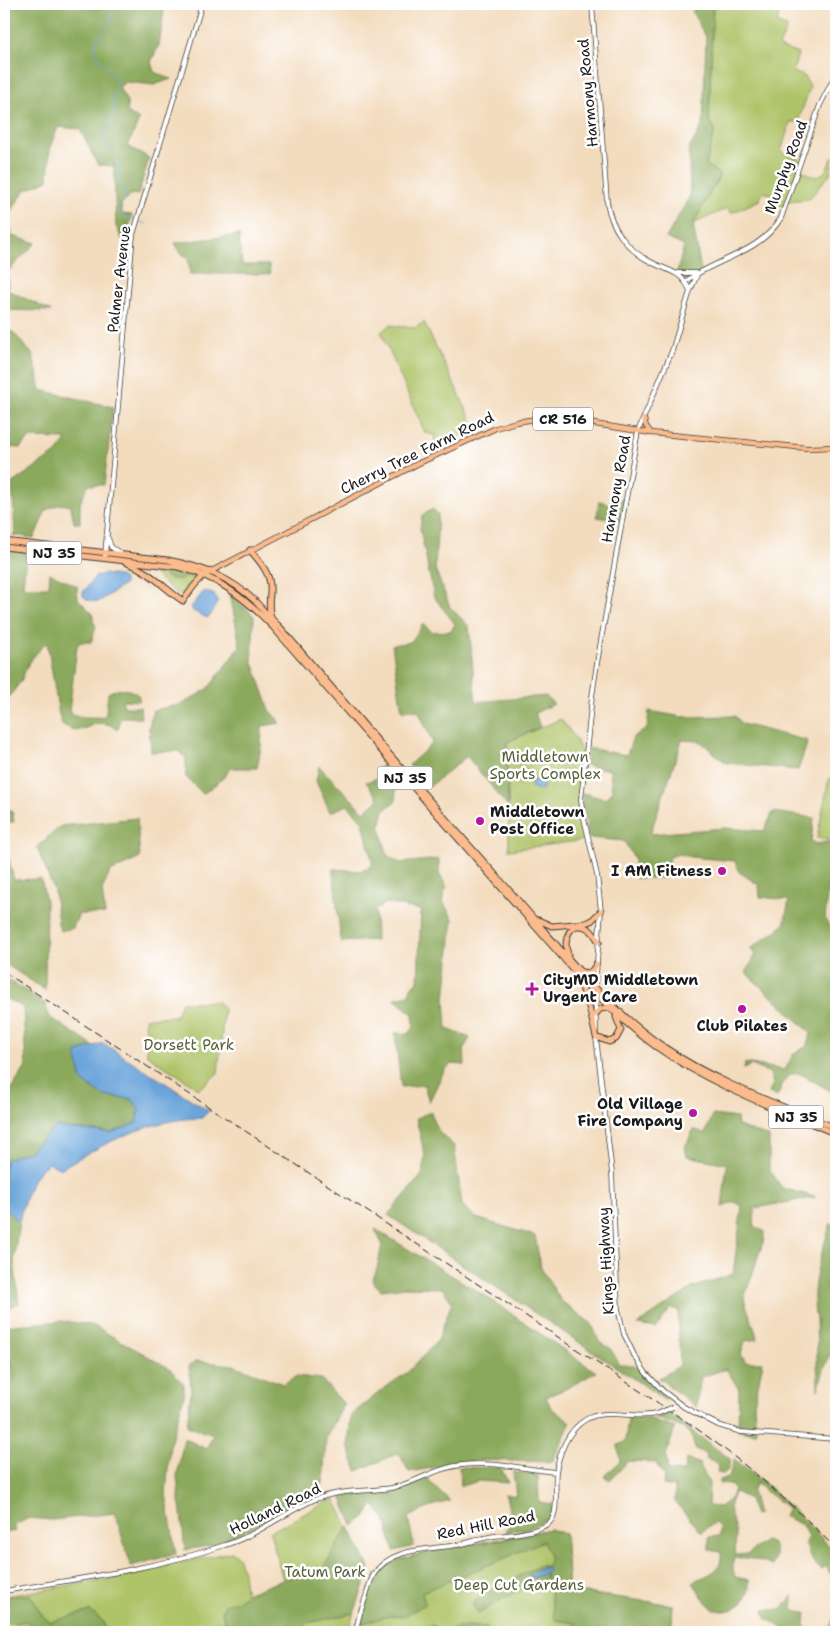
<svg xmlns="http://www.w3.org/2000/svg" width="840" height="1636" font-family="'Shantell Sans',sans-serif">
	<rect width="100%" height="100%" fill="#fff"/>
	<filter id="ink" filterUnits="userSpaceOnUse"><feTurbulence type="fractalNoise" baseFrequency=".02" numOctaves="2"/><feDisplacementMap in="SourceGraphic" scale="10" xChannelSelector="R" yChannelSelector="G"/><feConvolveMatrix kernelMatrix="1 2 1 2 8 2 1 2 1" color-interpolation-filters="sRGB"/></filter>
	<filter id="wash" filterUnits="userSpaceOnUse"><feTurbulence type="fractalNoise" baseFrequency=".0096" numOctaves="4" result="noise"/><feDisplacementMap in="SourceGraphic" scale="20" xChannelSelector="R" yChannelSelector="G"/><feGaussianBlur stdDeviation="1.12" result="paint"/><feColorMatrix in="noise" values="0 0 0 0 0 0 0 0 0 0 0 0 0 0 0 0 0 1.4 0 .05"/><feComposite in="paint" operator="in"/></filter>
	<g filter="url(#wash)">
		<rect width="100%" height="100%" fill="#f3dcbe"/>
		<path fill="#afc367" stroke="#667042" d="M713 4H781L777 24 787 27 779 47 798 54 793 72 804 76 810 87 798 122H790L781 152 802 160 799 169 815 177 824 173 833 157 830 174 809 199 787 201 785 206 774 204 776 195 762 192 760 200 731 213 728 208 693 224 720 175 706 164 715 129 709 121Z
			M424 322 476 429 436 448 434 435 425 433 381 332 390 325 415 328Z
			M144 566 178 570 195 574 196 576 180 595C166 588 157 574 144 567Z
			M561 719C567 728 576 737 580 748 586 764 579 781 578 798 578 812 583 826 586 840L509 850 507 742Z
			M829 778 836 779V836L827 840 817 838Z
			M181 1002H218L224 1009 218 1073 199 1089 147 1055 145 1018 176 1016Z
			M4 1351 9 1357 14 1382 4 1391Z
			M334 1498 370 1569 348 1629 349 1632H4V1596L122 1577 153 1571V1569L231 1552C244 1556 243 1582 246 1594L283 1580 270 1532Z
			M550 1529 565 1534 569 1591 673 1605 671 1632H359V1624L397 1560C447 1547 499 1540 550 1529Z"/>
		<path fill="#8ba95c" stroke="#54623c" d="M4 4H173L164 10 159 45 151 62 154 72 171 79 154 85 126 82 119 87 127 102V112L139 120 128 146 149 158 138 195 132 194 121 204 122 214 132 215 129 226 122 239 116 226 114 166 98 165 80 129 58 127 50 147 48 180 24 191 8 216 12 236 36 243 8 271V290L51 311 4 310Z
			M698 4H713L709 121 715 129 706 164 720 175 693 224 701 271 687 281 677 272 684 246 666 238 690 196 689 149 703 124 706 37 692 12Z
			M239 235 242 265H269L270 274H190L188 259 180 252 175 243Z
			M4 331 13 332 33 355 41 390 113 407 104 485H88L80 503V523H74L71 506 60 504 46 510 34 538 13 535 15 532 12 483 59 451 66 439 30 438 20 448 6 447C4 435 3 423 4 410 4 401 7 400 4 390Z
			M616 498 624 499 621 521 597 517 599 501 615 505Z
			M433 509 438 514 435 569 450 607 469 626 476 702 546 696 554 704 535 713 540 727 507 742 508 807 467 756 429 787 409 765 433 743 418 710 402 711 392 645 411 642 423 624 432 632 451 631 455 624 434 597 420 529 422 515Z
			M7 550 26 552 23 587H49L50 573 77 586 78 599 93 614V621L96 627 91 642H80L77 646 69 711C77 719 92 717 103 717L106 714 108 693C117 687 131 688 139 696V701L123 700 122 702 125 707H140L141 718C133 719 126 714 119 720V728L117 730C114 728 112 725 107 724 88 719 84 740 62 724L59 715 47 641 29 662 21 681 4 704V583Z
			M162 570 183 573 187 575V577C177 582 167 580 160 571Z
			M230 594 254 616 252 660 270 710 281 723 262 726 261 746 257 768H231L222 779 203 794 186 777V758L178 751 151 752 149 727 153 710 180 705 208 689 240 646Z
			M649 711 683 717 735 716 742 724 808 741 798 770 726 763 700 741 682 740 650 834 726 828 764 831 773 812 814 818 811 841 816 844 832 841 836 834V873L828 881 825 920 836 935V1094L801 1074C785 1071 783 1084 777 1097L769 1093 773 1083 770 1073 751 1065 744 1069 745 1063 785 1070 794 1053 806 1047 811 1033 746 973 756 954 750 949 784 925 789 900 760 897 759 885 739 872 735 861 691 857 679 854 670 857 665 878H635L634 858 624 841 589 838 582 801V793L606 799 612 792 610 770 586 765 587 748 627 755 633 737 647 729Z
			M383 764 395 778 396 801 384 810 380 826 387 855 400 863 439 859V874L447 887 443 894V902L453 919 445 999 447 1029 470 1038 464 1048 465 1065 452 1064 444 1071 429 1102 424 1085 401 1087 395 1033 409 1034 414 1027 413 1014 394 999 409 995 411 987 418 982 421 910 387 903 375 910 376 940 341 942 333 869 361 871 372 866V860L363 822 348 805 330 812 316 781 319 766 364 812 379 799 366 782 378 778V769Z
			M4 809 12 810 14 822H4Z
			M137 818 140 858 110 872 102 890 105 914H79L73 928 60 931 58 923 54 891 37 847 61 826Z
			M4 860H9L14 880 41 879 46 901 45 990 4 963Z
			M4 977 46 1004 48 1016 93 1046 76 1053 104 1096 132 1099 139 1110 136 1123 111 1133 56 1127 30 1151 7 1159 4 1170V1100L26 1067 23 1007 4 998Z
			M431 1112 438 1131 454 1146 462 1205 476 1218 535 1236 541 1268 561 1301 592 1324 599 1342 610 1348 620 1365H635L667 1401 388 1215 422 1175 425 1156 416 1118Z
			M713 1115 737 1118 738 1126 769 1137V1169L782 1188 816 1197 755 1208 754 1227 764 1231V1239L744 1299 758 1339 745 1341 741 1354 746 1362H763L754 1404 756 1433 738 1431 739 1389 726 1369 701 1377 696 1407 659 1378 680 1366 678 1310 671 1308 656 1328 637 1325 692 1288 733 1274 742 1206 735 1202 722 1207 727 1164 687 1156 685 1147 694 1129 705 1134Z
			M4 1207 19 1222 14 1260 19 1303 4 1310Z
			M831 1223 836 1230V1240L830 1260 836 1265V1342L825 1366 818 1390 816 1319C809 1286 821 1255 831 1223Z
			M375 1229 487 1297 596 1372 567 1388 546 1397 551 1408 571 1422 552 1462 479 1460 409 1472 399 1453 357 1471 348 1446 351 1415 386 1387 408 1372 438 1340 452 1302 442 1288 405 1287 381 1290 372 1281 377 1269 382 1244Z
			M61 1321 92 1325 169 1368 184 1384V1396L170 1444 166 1494 176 1554 131 1566 115 1513 52 1520 29 1518 15 1525 16 1531 4 1533V1391L14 1382 9 1357 4 1351V1326Z
			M196 1361 233 1365 283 1384 297 1376 321 1379 344 1404 326 1438 323 1484 264 1522 213 1545 185 1550 177 1476 184 1438 206 1449 213 1435 187 1426 191 1392 189 1366Z
			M668 1413 730 1459 728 1470 723 1474 717 1473 718 1465 715 1462 707 1460 705 1453 695 1449 691 1434 683 1428 656 1418Z
			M628 1418 652 1419 656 1422 675 1428 666 1455 668 1471 684 1472 686 1459 699 1463 709 1483 708 1506 720 1507 731 1498 734 1489 729 1484 720 1483V1480L729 1477 734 1460 766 1484 808 1524 836 1553V1576L830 1573 826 1566 821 1569C811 1563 809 1553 805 1543L808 1537 802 1525 784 1516 788 1509 756 1483 752 1491 758 1514 755 1515 748 1498 734 1492 729 1508 736 1534 735 1555 748 1554 765 1541 773 1544C776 1553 776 1558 772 1566 760 1561 747 1555 733 1559V1569L735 1577 749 1580C749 1584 749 1588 748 1592 744 1607 724 1617 711 1607 704 1601 698 1589 692 1582 708 1574 723 1573 721 1552L709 1550V1537L720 1536V1528L715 1523 709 1526 702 1533 675 1502V1487L663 1485 664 1476 655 1462 628 1461 610 1480 604 1476 620 1462 618 1445 625 1442Z
			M459 1467 501 1468 508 1483 479 1481 461 1486Z
			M513 1472 538 1475 539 1502 553 1504 550 1517 529 1528 506 1532C510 1518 510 1508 505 1494L516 1496Z
			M428 1478 431 1483 450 1501 435 1505 408 1517 414 1546 394 1551 385 1519 373 1504 367 1515 353 1526 341 1496 399 1489Z
			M348 1527 370 1569 354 1613 308 1623 300 1632H213L222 1629 225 1626 222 1611 224 1605 241 1599 246 1594 283 1580 322 1570Z
			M550 1529 565 1534 569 1591 673 1605 671 1632H576L575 1623 555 1620 546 1573 545 1579 504 1598 478 1614 472 1603 491 1590 543 1564 545 1568 534 1572 533 1578 546 1572 548 1567H546V1565L549 1562V1554L543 1541 496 1562 422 1592 425 1604 403 1617 390 1616 359 1624 376 1575 397 1560 438 1550 511 1538Z
			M31 1595C36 1604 40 1616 50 1622L90 1611 104 1622V1632H89V1630L70 1632H37L26 1621 16 1623 4 1622V1597Z
			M792 1596 793 1600 792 1608 797 1612 806 1613 805 1624 807 1631 811 1632H790L767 1619 764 1610C783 1609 780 1612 792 1596Z
			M833 1620H836V1632H818L831 1626Z
			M432 1624 439 1632H416Z
			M464 1626 486 1627 489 1632H441Z"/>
		<path fill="#6aa4da" stroke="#43607b" d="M104 574 120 576 124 580V585L98 602 88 600 83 596V592L95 577Z
			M204 591 215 595 218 601 210 616 207 618 193 611 191 607Z
			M536 778 543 779 544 785 542 790H536L535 788 531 787V781H536Z
			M103 1043 209 1111 202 1118C151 1118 103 1144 60 1169L50 1163C31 1171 23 1204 19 1222L4 1207V1170L7 1159 30 1151 56 1127 111 1133 136 1123 139 1110 132 1099 104 1096 82 1081 76 1053Z
			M546 1567H548L549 1570C544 1574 534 1579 528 1577L534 1572Z"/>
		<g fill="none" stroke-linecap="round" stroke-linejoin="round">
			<path stroke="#6aa4da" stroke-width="1" d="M114 4C113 10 113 17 110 23 105 33 94 35 95 49 97 65 127 78 112 96 114 103 115 111 113 117 111 124 105 129 104 136L119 164 118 178 125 190 124 199 117 206C117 216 126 217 134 220
				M140 222 146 224"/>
		</g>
	</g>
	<g filter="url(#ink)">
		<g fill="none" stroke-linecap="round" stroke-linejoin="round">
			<g stroke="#3c3934" stroke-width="5.5">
				<path id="minor" d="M592 4 607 202C611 228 627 250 651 262 669 272 681 270 690 291
					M678 273H696
					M686 281C718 258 760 253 781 218L820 105 836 74
					M108 538 111 547 120 553
					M105 555 133 235 202 4
					M596 1030 595 987 601 911 597 875 583 814 581 800 592 697 597 663 638 431 672 351 690 291 698 273
					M596 1037 612 1173 618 1309 624 1334 634 1355 646 1373 663 1391 684 1407 718 1425 741 1432 836 1439
					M4 1591C78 1579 154 1569 225 1545 258 1535 285 1512 316 1499 341 1489 365 1492 391 1488 413 1484 432 1470 455 1466 488 1460 523 1469 556 1472
					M356 1632C357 1620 362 1608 366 1596 368 1589 370 1581 374 1574 391 1547 429 1550 457 1545 469 1543 481 1538 494 1536 508 1535 537 1532 549 1523 560 1514 554 1486 556 1472 559 1453 568 1430 585 1420 610 1405 641 1424 666 1410"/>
			</g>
			<g stroke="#3c3934" stroke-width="6">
				<path id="major" d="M644 419 646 426 651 433
					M208 573 417 464 496 428 516 422 542 418H557L651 433 807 448 836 447"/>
			</g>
			<g stroke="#3c3934" stroke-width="7">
				<path id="highway" d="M4 541 168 560C202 567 230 577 255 601 263 610 271 619 280 627 355 715 431 803 508 889 557 944 602 1005 664 1047 716 1083 778 1104 836 1128
					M4 547 178 567C217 576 245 598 273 627L577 974C601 1000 626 1025 655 1046 710 1085 775 1108 836 1134
					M250 550C258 560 269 571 270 585 271 596 267 606 271 617
					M127 563C151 571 163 588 183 601L194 586 204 575
					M538 920 552 926 585 923 591 921 601 911
					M568 954C562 939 571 918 589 929 593 932 596 937 599 942
					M582 972C590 974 593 971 596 964
					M578 977 589 1007 596 1037 609 1042 616 1039 621 1030 616 1017
					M595 1015 600 1009 609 1008"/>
			</g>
			<use href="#minor" stroke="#fff" stroke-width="4"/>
			<use href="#major" stroke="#fbbb8c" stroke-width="4.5"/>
			<use href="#highway" stroke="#fbbb8c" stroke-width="5"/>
			<path stroke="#1c1c1c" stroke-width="1" stroke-dasharray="8 4" stroke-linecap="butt" d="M4 972 693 1426C746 1464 791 1502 836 1549"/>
			<g stroke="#3c3934" stroke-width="5.5" stroke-linecap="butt">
				<path id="minor-bridge" d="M666 1410 673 1407"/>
			</g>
			<use href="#minor-bridge" stroke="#fff" stroke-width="4"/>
		</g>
	</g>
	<g fill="#b5179e" stroke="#fff" stroke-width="2">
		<circle cx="480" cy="821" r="5"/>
		<circle cx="722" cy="871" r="5"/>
		<path d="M529.5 981.5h5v5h5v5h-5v5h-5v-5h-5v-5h5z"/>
		<circle cx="742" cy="1009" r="5"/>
		<circle cx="693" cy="1113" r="5"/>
	</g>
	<g text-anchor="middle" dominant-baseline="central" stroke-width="5" stroke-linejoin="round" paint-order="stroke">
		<g fill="#fff" stroke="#606060" stroke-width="1">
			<rect x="533" y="407.5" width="60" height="23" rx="4"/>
			<rect x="26.5" y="541.5" width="55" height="23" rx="4"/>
			<rect x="377.5" y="766.5" width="55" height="23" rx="4"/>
			<rect x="768.5" y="1105.5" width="55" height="23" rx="4"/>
		</g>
		<g font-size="14" font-weight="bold" fill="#1c1c1c">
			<text x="563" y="419">CR 516</text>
			<text x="54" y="553">NJ 35</text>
			<text x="405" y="778">NJ 35</text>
			<text x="796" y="1117">NJ 35</text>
		</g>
		<g font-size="15" fill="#1c1c1c" stroke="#fff">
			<text transform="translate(588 93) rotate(-95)">Harmony Road</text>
			<text transform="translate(786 167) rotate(-70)">Murphy Road</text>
			<text transform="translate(119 279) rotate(-83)">Palmer Avenue</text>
			<text transform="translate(417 453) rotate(-26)">Cherry Tree Farm Road</text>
			<text transform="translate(616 489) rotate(-80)">Harmony Road</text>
			<text transform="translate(606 1261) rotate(-93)">Kings Highway</text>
			<text transform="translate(275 1509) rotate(-26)">Holland Road</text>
			<text transform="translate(486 1525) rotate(-11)">Red Hill Road</text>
		</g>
		<g font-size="15" fill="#575f3a" stroke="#fff">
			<text x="545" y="757">Middletown<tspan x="545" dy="17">Sports Complex</tspan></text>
			<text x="189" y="1045">Dorsett Park</text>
			<text x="325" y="1572">Tatum Park</text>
			<text x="519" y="1585">Deep Cut Gardens</text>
		</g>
		<g font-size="15" font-weight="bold" fill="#1c1c1c" stroke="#fff" text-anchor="start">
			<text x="490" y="812">Middletown<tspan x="490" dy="17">Post Office</tspan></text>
			<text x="712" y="871" text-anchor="end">I AM Fitness</text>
			<text x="543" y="980">CityMD Middletown<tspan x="543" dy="17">Urgent Care</tspan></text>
			<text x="742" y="1026" text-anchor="middle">Club Pilates</text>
			<text x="683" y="1104" text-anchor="end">Old Village<tspan x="683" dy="17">Fire Company</tspan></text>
		</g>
	</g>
	<rect width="840" height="1636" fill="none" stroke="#fff" stroke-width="20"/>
</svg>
